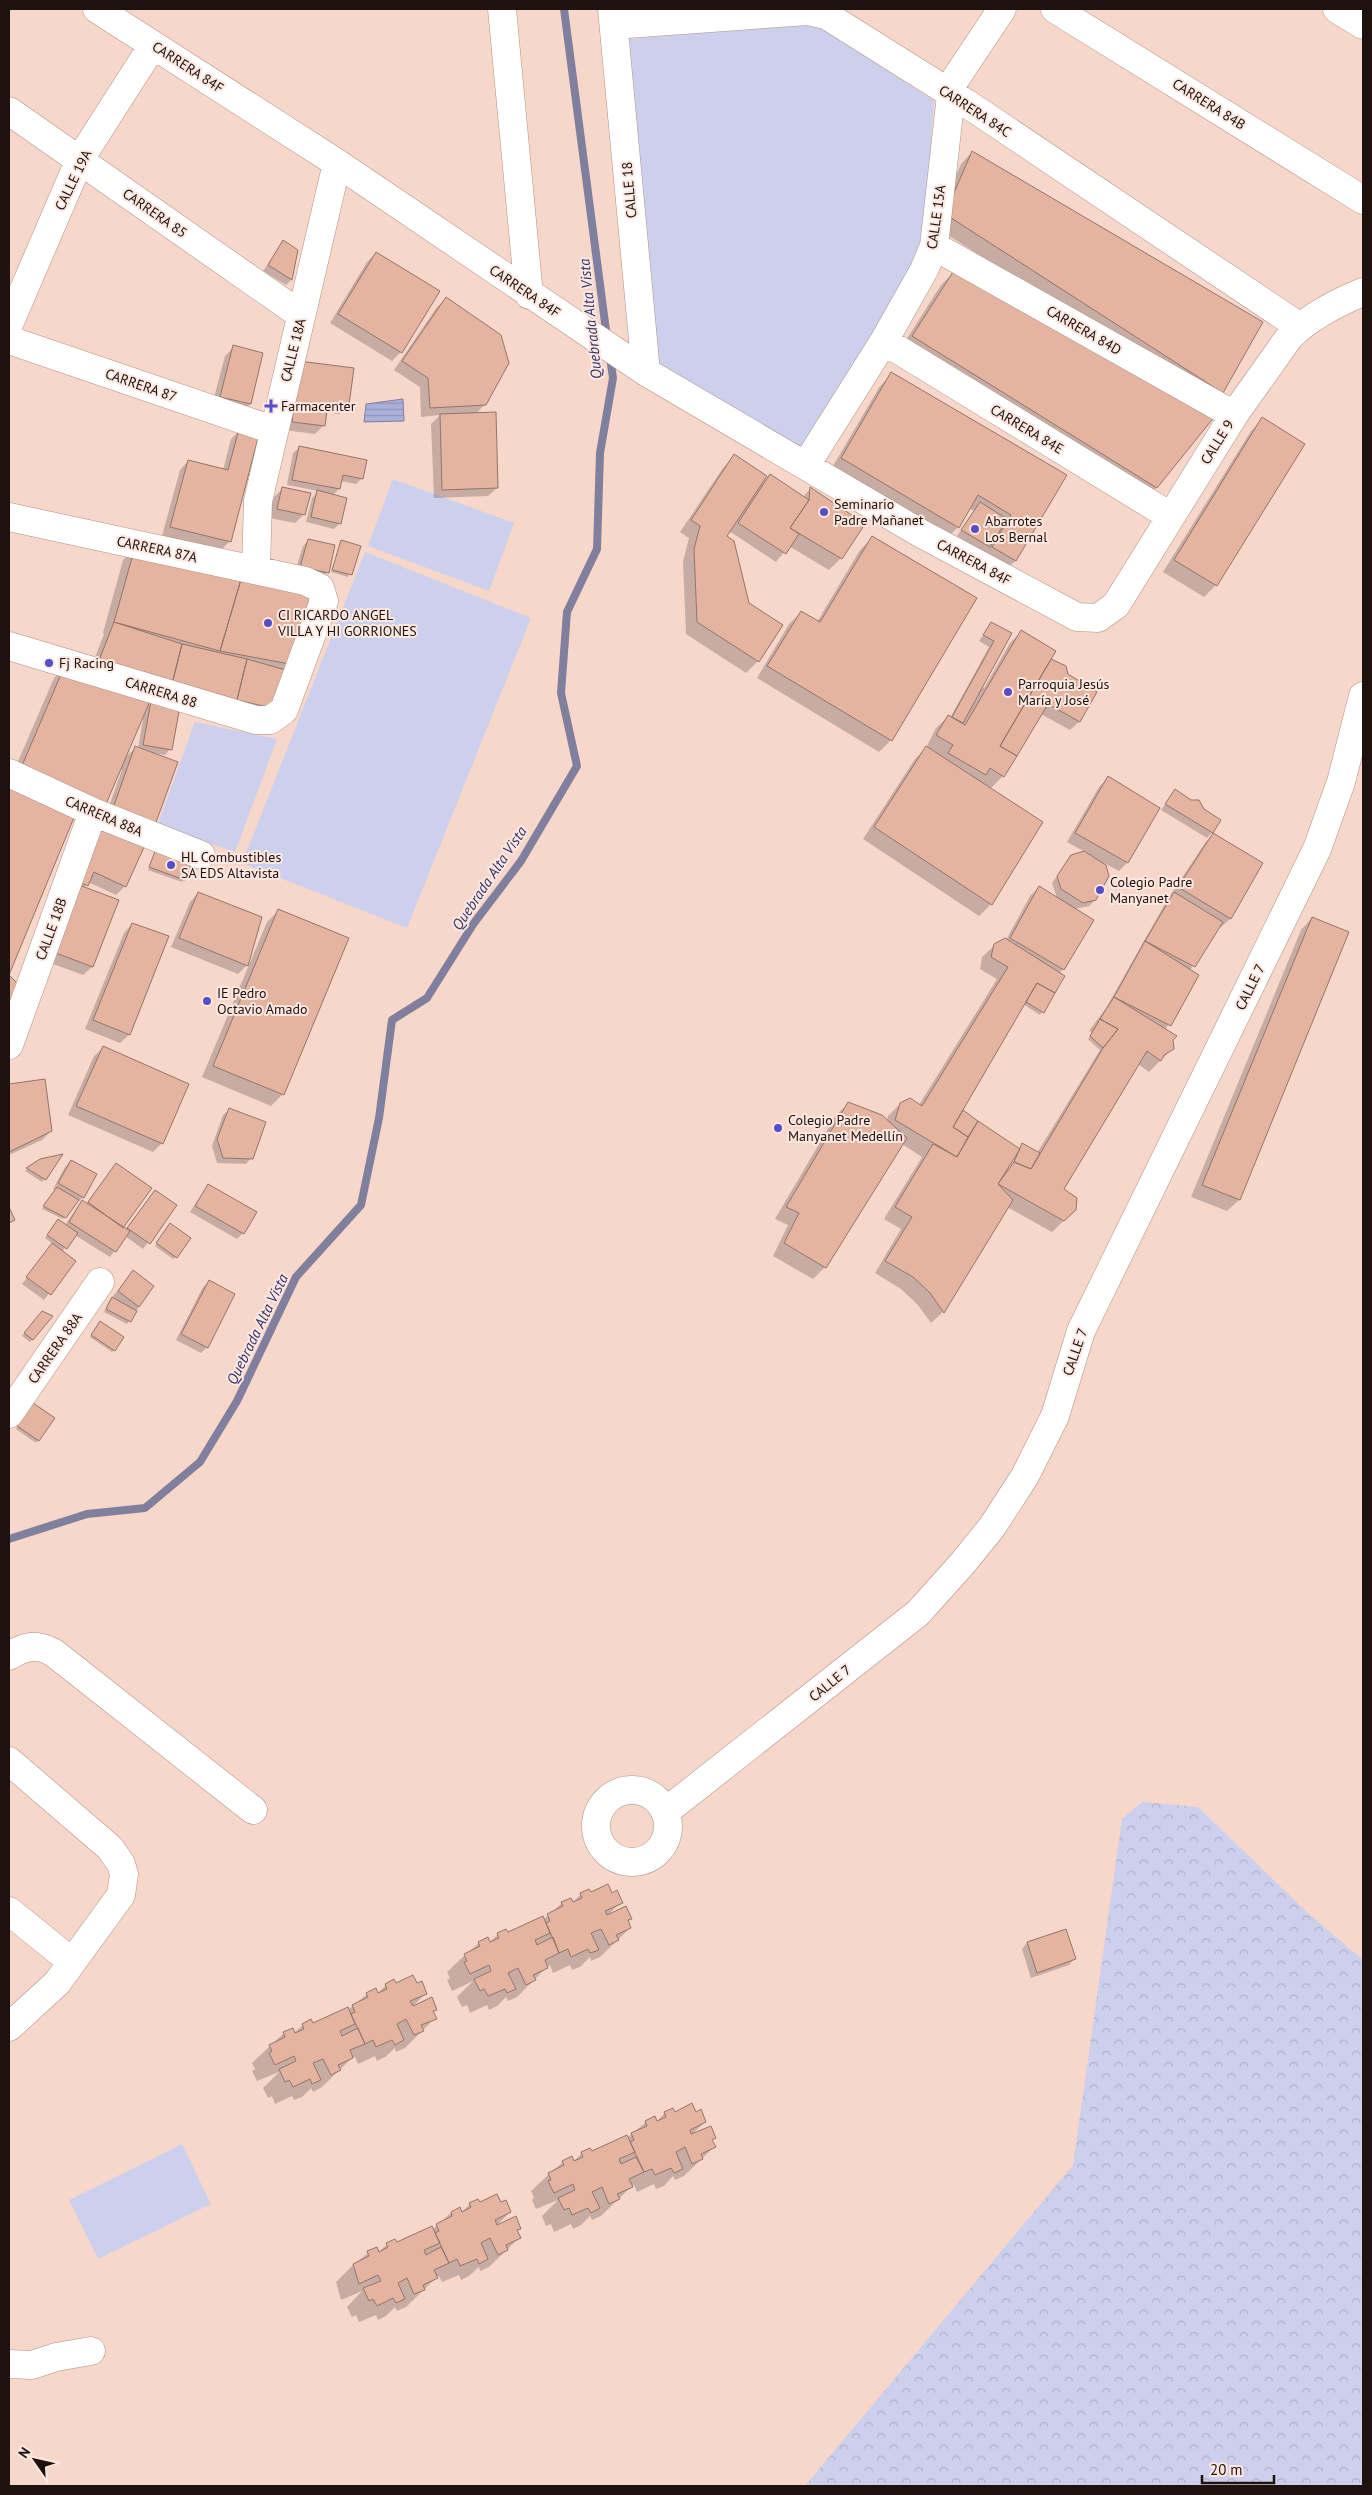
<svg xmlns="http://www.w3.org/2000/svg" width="1372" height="2495" font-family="'PT Sans',sans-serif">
	<defs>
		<pattern id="forest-crowns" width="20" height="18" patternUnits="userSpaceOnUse" patternTransform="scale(1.25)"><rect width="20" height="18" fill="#ccd0ec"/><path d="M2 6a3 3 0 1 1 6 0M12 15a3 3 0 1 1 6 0" fill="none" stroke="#afb2c9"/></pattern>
		<pattern id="water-rules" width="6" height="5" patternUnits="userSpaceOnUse" patternTransform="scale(1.25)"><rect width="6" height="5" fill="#aaafdb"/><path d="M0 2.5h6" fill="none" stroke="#9296bb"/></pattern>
	</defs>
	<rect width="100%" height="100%" fill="#f8d7cb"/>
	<path fill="#ccd0ec" d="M814 23 934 101 924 242 875 337 803 450 658 364 629 39Z
		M393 479 514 523 489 591 368 546Z
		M365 552 531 618 407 928 242 863Z
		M195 722 277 739 235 852 157 826Z
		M182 2144 211 2204 98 2259 69 2200Z"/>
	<path fill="url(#forest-crowns)" d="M1142 1802 1198 1807 1309 1914 1363 1960V2486H805L1073 2165 1122 1819Z"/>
	<path fill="url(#water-rules)" stroke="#80809e" d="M403 399 404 421 364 422 366 404Z"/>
	<path fill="#0003" fill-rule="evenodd" d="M972 152 1222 392 1211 404 934 226 961 164Z
		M283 242 297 251 291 280 286 285 263 271Z
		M376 253 401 352 392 361 330 323 367 262Z
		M953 273 1156 488 1145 499 901 348 941 285Z
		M446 299 485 404 476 414 497 488 488 496 434 498 431 424 440 415 421 417 420 387 394 370 437 307Z
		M234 347 262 354 250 404 241 413 212 405 225 356Z
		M352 369 348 405 339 414 326 412 324 425 315 434 284 430 291 371Z
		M892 374 1065 476 1016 560 1004 572 985 553 957 536 974 511 969 508 958 527 946 539 830 471 880 386Z
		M1263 419 1216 585 1204 597 1163 572 1251 431Z
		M240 430 229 542 221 550 162 536 180 470 188 461 223 470 231 439Z
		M299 448 362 478 356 484 340 481 339 489 332 496 340 523 334 529 306 522 312 498 318 491 287 485 293 453Z
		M734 456 761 485 770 476 803 497 810 489 841 558 829 570 789 546 776 562 729 531 726 536 758 661 746 673 686 634 683 562 689 538 680 532 723 468Z
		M283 488 304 514 295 523 269 518 274 497Z
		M872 538 891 740 879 752 757 678 789 624 801 612 817 622 860 550Z
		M309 540 327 573 322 578 295 572 303 546Z
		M342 542 359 547 348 577 331 572Z
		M135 548 294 664 265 713 97 678 146 708 152 702 170 749 165 755 154 753 176 763 105 817 122 770H120L10 780 54 678 65 666 88 676 104 634 103 633 123 560ZM144 713 138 749 135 748 124 759Z
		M991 624 1010 634 982 686 984 688 1010 643 1021 632 1067 675 1096 692 1079 722 1070 730 1041 714 1003 776 990 789 991 904 979 916 863 839 915 759 926 748 936 728 948 717 950 718 989 647 979 641Z
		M1108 778 1127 863 1119 871 1104 863 1108 876 1095 900 1089 906 1074 909 1063 969 1059 974 1063 977 1040 1015 1023 1004 960 1116 964 1112 1019 1150 1037 1153 1100 1050 1088 1039 1092 1032 1089 1031 1106 1008 1166 902 1205 843 1214 834 1262 863 1230 919 1221 927 1219 926 1190 970 1197 975 1165 1030 1171 1040 1173 1048 1149 1072 1138 1064 1062 1190 1075 1210 1052 1232 1007 1207 943 1312 931 1323 918 1305 901 1289 875 1273 901 1229 884 1219 922 1157 902 1144 825 1267 813 1279 773 1256 788 1225 775 1219 836 1115 848 1104 887 1121 888 1116 900 1104 919 1105 997 979 980 969 982 957 995 945 1006 940 1030 896 1039 887 1057 898 1052 883 1072 856 1085 852 1067 842 1099 787ZM1015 1154 1017 1155 1011 1166 1005 1172Z
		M9 789 73 816 9 973Z
		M1175 791 1212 832 1207 838 1161 810Z
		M95 823 125 886 116 895 88 882 84 888 92 967 83 975 37 958Z
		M156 850 184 880 182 882 148 870Z
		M198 893 247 965 238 974 171 947 190 902Z
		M278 911 283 1094 271 1106 202 1077 267 922Z
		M1312 918 1348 932 1239 1200 1227 1211 1191 1197 1301 930Z
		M132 924 168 937 129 1035 120 1043 85 1029 124 933Z
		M103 1048 162 1143 153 1152 68 1115 94 1056Z
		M44 1081 51 1131 42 1140 9 1155V1085Z
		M229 1110 251 1158 246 1164 217 1163 212 1146 223 1115Z
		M60 1156 42 1182 25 1171 40 1160Z
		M71 1161 83 1197 78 1202 76 1201 63 1219 42 1209 56 1190 53 1189 65 1167Z
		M116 1164 122 1227 126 1229 155 1191 175 1206 143 1249 125 1236 110 1257 75 1235 62 1252 74 1261 44 1300 22 1284 53 1244 45 1238 56 1223 65 1225 77 1208 82 1202 86 1204Z
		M208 1185 243 1233 237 1239 190 1212Z
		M168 1227 176 1257 173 1259 155 1246Z
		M133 1272 153 1287 127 1324 104 1312 109 1301Z
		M209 1282 207 1347 201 1353 176 1340 203 1287Z
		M39 1315 51 1317 30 1342 22 1336Z
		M98 1325 114 1350 112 1352 90 1337Z
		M30 1407 38 1440 36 1443 16 1429Z
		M581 1894H611L621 1902 607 1916 631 1919 628 1922 630 1928 600 1957 591 1961 590 1957 580 1967 572 1970 570 1965 553 1973 550 1965 547 1967 517 1997 508 2001 506 1997 497 2006 489 2010 487 2005 470 2013 467 2005 462 2007 457 1997 473 1981 452 1991 447 1980 450 1978 447 1972 465 1955 479 1943H489L498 1934H507L543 1920 562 1903H572Z
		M1065 1930 1074 1959 1069 1965 1031 1978 1022 1949 1027 1943Z
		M386 1985H416L426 1993 412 2007 435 2009 432 2012 435 2018 405 2048 396 2052 395 2048 385 2057 377 2061 375 2056 358 2064 355 2057 352 2058 322 2087 313 2092 311 2088 302 2097 294 2100 292 2096 275 2104 272 2096 268 2098 263 2088 279 2072 257 2081 252 2071 255 2069 252 2063 270 2046 284 2033H294L303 2025H312L348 2010 367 1994H377Z
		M665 2113H695L705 2122 691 2135 715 2138 711 2141 714 2147 684 2176 675 2180 673 2176 664 2186 656 2189 654 2184 637 2192 634 2185 632 2186 601 2216 592 2220 590 2216 581 2225 573 2229 571 2224 554 2232 551 2224 546 2226 542 2216 558 2200 536 2209 532 2200 534 2197 531 2191 549 2174 563 2162H573L582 2153H591L627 2138 646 2122H656Z
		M470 2204H501L510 2212 495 2227 520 2228 516 2232 519 2238 489 2267 480 2271 479 2267 469 2276 461 2280 459 2275 442 2282 439 2276 437 2277 406 2307 397 2311 395 2307 386 2316 378 2320 376 2315 359 2322 356 2315 352 2317 347 2307 362 2291 341 2300 336 2282 353 2265 368 2253H378L387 2244H397L432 2230 451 2213H461Z"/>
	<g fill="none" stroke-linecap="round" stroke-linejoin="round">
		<path stroke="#80809e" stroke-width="8" d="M564 9 607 338
			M9 1539 87 1514 145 1508 200 1462 237 1401 296 1277 361 1205 379 1118 392 1020 427 998 474 923 521 861 577 766 561 693 567 612 597 549 600 453 613 378 610 357"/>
	</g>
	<path fill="#e5b4a1" stroke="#92756a" d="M972 151 1263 322 1223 393 945 214Z
		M283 240 298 250 292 280 268 265Z
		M376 252 440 291 402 353 338 314Z
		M953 272 1215 416 1157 488 912 336Z
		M446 297 501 335 509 363 486 405 430 408 428 378 402 361Z
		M233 345 263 353 251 404 220 397Z
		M299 361 354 368 349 405 328 403 325 426 292 422Z
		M891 372 1067 475 1016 561 992 547 1011 515 978 495 959 528 841 458Z
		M496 412 498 488 442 490 440 414Z
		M1262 417 1305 444 1217 586 1174 560Z
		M239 429 259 434 231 542 170 527 188 460 228 470Z
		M299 446 367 460 363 479 343 475 340 489 292 480Z
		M734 454 767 476 727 536 734 541 749 603 783 625 759 662 697 622 694 549 700 526 691 520Z
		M770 474 809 500 790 528 799 534 786 554 738 523Z
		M282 487 311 493 305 515 277 509Z
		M810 487 865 524 842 559 790 528 809 500Z
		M317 490 347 498 341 524 311 517Z
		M980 502 1007 519 990 547 961 530Z
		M872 536 977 598 892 741 767 666 801 611 820 622Z
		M308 539 335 545 329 573 300 567Z
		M341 540 361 546 352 575 332 570Z
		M135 547 242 576 220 651 114 622Z
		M242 576 315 595 295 665 220 651Z
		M114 622 182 644 172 684 96 668Z
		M991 622 1012 633 963 723 952 717 994 641 983 635Z
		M1021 630 1056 651 1000 746 1017 756 1004 777 990 768 986 775 948 753 953 745 936 735 948 715 965 725Z
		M182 644 247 659 237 700 172 684Z
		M247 659 289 671 272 708 237 700Z
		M1051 659 1066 666 1068 674 1097 692 1080 722 1048 704 1017 756 1000 746Z
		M65 665 150 701 106 804 21 768Z
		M151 701 180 706 172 750 143 745Z
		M135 746 178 762 155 825 113 808Z
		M926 746 1043 822 992 905 874 827Z
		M1108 776 1160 808 1128 863 1075 833Z
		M9 788 75 815 9 975Z
		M1175 789 1191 800H1199L1204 809 1221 820 1213 833 1165 804Z
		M95 822 145 845 126 887 94 872 88 886 69 877Z
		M1213 833 1263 863 1231 919 1178 887Z
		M156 849 192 862 185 880 149 867Z
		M1084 851 1106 865 1109 876 1096 900 1083 903 1061 889 1057 876 1071 855Z
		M71 882 119 900 93 967 45 949Z
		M1039 886 1094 920 1064 970 1010 938Z
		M198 892 262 917 248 966 179 938Z
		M1174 892 1223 922 1195 967 1145 941Z
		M278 909 349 938 284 1095 213 1066Z
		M1312 917 1349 932 1240 1200 1202 1185Z
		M132 923 169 936 130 1035 93 1020Z
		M1005 938 1065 976 1055 993 1037 983 953 1127 968 1137 957 1157 895 1120 900 1103 910 1098 922 1106 1008 967 991 957 994 944Z
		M1145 941 1199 975 1171 1026 1114 997Z
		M9 975 18 984 9 1003Z
		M1037 983 1055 993 1044 1013 1026 1002Z
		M1114 997 1177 1036 1173 1040 1174 1049 1164 1055 1161 1061 1147 1051 1064 1189 1077 1198 1076 1210 1064 1221 998 1184 1014 1162 1031 1169 1103 1048 1118 1029 1100 1019Z
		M1100 1019 1118 1029 1103 1048 1090 1036Z
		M103 1046 189 1084 163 1144 76 1106Z
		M45 1079 52 1131 9 1152V1084Z
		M848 1102 882 1115 907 1138 826 1268 784 1243 799 1213 786 1207Z
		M229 1108 266 1122 253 1159 223 1158 217 1139Z
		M963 1110 978 1121 968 1137 953 1127Z
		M978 1121 1020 1149 998 1184 1013 1200 944 1313 930 1293 913 1277 885 1261 912 1217 895 1207 933 1144 957 1157Z
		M1022 1143 1040 1153 1031 1169 1014 1162Z
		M63 1154 46 1180 26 1168 40 1159Z
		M71 1160 97 1174 84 1198 58 1183Z
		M116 1163 152 1188 123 1228 88 1202Z
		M208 1184 257 1212 244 1234 195 1206Z
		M57 1187 79 1200 66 1218 43 1206Z
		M155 1190 177 1205 150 1244 127 1228Z
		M82 1200 130 1231 116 1252 69 1222Z
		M9 1207 15 1220 9 1223Z
		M58 1219 78 1233 67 1249 47 1235Z
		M170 1223 191 1238 177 1258 156 1243Z
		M52 1243 76 1261 51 1295 26 1277Z
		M133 1270 154 1286 139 1307 118 1291Z
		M209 1280 235 1294 208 1348 181 1334Z
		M112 1297 137 1311 131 1322 106 1309Z
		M42 1311 53 1316 33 1340 24 1333Z
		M100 1321 124 1337 115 1351 91 1335Z
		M33 1403 55 1418 39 1441 17 1426Z
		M608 1884 612 1893 617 1890 623 1903 605 1911 607 1915 626 1906 632 1919 628 1920 631 1928 616 1935 619 1940 609 1945 601 1929 591 1933 599 1950 590 1953 588 1949 571 1957 568 1949 559 1953 546 1923 550 1921 547 1914 563 1906 561 1902 571 1898 573 1902 582 1898 580 1893 589 1889 591 1892Z
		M543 1916 550 1933 535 1940 537 1945 553 1937 559 1953 545 1960 548 1968 533 1975 536 1980 526 1985 518 1968 508 1973 516 1989 507 1993 505 1989 488 1996 484 1989 480 1991 474 1979 491 1971 489 1965 470 1974 464 1962 467 1961 464 1954 480 1946 478 1942 488 1937 490 1942 499 1938 497 1933 506 1929 508 1932Z
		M1066 1929 1076 1959 1037 1973 1027 1942Z
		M413 1975 417 1983 422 1981 427 1994 410 2001 413 2006 432 1997 437 2010 433 2011 437 2019 421 2025 424 2031 414 2035 406 2019 397 2024 404 2040 395 2045 392 2040 376 2047 373 2040 365 2044 351 2014 355 2012 352 2005 368 1997 366 1993 376 1988 378 1993 387 1989 385 1984 394 1979 396 1983Z
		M348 2007 355 2024 340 2031 342 2036 358 2028 365 2044 350 2050 353 2058 338 2065 341 2070 331 2075 323 2059 313 2063 321 2080 312 2084 310 2079 293 2087 289 2080 285 2082 279 2069 296 2061 294 2056 275 2065 269 2053 272 2051 269 2045 285 2037 283 2032 293 2028 295 2033 304 2029 302 2024 311 2019 313 2023Z
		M692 2103 696 2112 701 2109 706 2122 690 2130 691 2134 711 2126 716 2138 712 2140 716 2147 701 2154 703 2159 692 2164 685 2147 676 2152 683 2169 674 2173 671 2168 655 2175 652 2169 644 2172 630 2142 634 2140 631 2133 647 2126 645 2121 655 2116 657 2121 666 2117 664 2112 673 2108 675 2112Z
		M627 2135 635 2152 619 2159 621 2164 636 2157 644 2172 629 2179 633 2187 617 2194 620 2199 609 2204 602 2187 592 2192 600 2208 591 2213 588 2208 572 2215 569 2208 564 2210 558 2198 575 2190 573 2184 554 2193 548 2181 551 2180 548 2173 564 2165 562 2161 572 2156 574 2161 583 2157 581 2152 590 2148 592 2151Z
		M497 2194 501 2202 506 2200 511 2212 495 2220 497 2225 516 2216 521 2229 517 2230 521 2238 506 2245 508 2250 498 2255 490 2238 481 2243 488 2259 479 2264 477 2259 460 2266 457 2259 449 2263 435 2233 439 2231 436 2224 452 2216 451 2212 460 2207 462 2212 471 2207 469 2203 478 2199 480 2202Z
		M432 2226 440 2243 424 2250 426 2255 441 2247 449 2263 434 2270 438 2278 423 2285 425 2290 414 2294 407 2278 398 2283 405 2299 396 2303 393 2298 377 2306 373 2299 369 2301 363 2288 381 2281 378 2275 359 2284 353 2264 369 2256 367 2251 377 2247 379 2252 388 2247 386 2243 395 2239 397 2242Z"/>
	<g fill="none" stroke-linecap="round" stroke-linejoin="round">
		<g stroke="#af9085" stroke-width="29">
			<path id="minor" d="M97 9 337 163 646 372 920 533 1077 617 1098 618 1116 605 1234 415 1290 336C1311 316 1336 303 1363 292
				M502 9 529 295
				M612 9 646 372
				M1055 9 1363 200
				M1337 9 1363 25
				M614 25 808 11 826 15 966 103 1300 327
				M9 111 301 315
				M934 246 1234 415
				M9 324 80 159 153 45
				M9 340 273 430
				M884 341 1170 516
				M806 465 884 341 924 270 934 246 951 95 954 81 1002 9
				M9 517 305 581 320 588 324 601 284 710 270 720H256L9 646
				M256 569 258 501 337 163
				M9 773 93 812 201 855
				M9 1045 93 812
				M9 1414 100 1282
				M9 1656C25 1646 36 1643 54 1653L253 1810
				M9 1761 110 1848 121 1864 124 1874 121 1895 57 1983 9 2027
				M596 1826a36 36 0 1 1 72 0a36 36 0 1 1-72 0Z
				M665 1812 918 1613 962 1564 992 1527 1025 1476 1055 1416 1081 1331 1317 849 1341 782 1363 696
				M9 1911 72 1962
				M9 2364 32 2365 56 2357 91 2351"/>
		</g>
		<use href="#minor" stroke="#fff" stroke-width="28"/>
	</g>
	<g fill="#544fc6" stroke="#fce8e0" stroke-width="2">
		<path d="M268.5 398.5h5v5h5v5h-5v5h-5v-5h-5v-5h5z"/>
		<circle cx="824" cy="512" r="5"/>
		<circle cx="975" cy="529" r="5"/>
		<circle cx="268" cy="623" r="5"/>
		<circle cx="49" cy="663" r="5"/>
		<circle cx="1008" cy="692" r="5"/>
		<circle cx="171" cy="865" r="5"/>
		<circle cx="1100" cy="890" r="5"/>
		<circle cx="207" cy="1001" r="5"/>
		<circle cx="778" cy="1128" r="5"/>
	</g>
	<g text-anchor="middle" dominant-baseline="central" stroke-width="4" stroke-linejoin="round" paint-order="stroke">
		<g font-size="14" fill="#1d120e" stroke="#fce8e0">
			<text transform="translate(188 67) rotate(33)">CARRERA 84F</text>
			<text transform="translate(1209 104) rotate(32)">CARRERA 84B</text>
			<text transform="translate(975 111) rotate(33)">CARRERA 84C</text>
			<text transform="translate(73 180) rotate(-64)">CALLE 19A</text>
			<text transform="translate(629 190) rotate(-95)">CALLE 18</text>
			<text transform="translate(155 213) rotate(35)">CARRERA 85</text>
			<text transform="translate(936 217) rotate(-82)">CALLE 15A</text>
			<text transform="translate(525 291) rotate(34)">CARRERA 84F</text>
			<text transform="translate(1084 330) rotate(30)">CARRERA 84D</text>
			<text transform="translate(293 350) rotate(-76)">CALLE 18A</text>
			<text transform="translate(141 385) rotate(19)">CARRERA 87</text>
			<text transform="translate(1027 429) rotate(31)">CARRERA 84E</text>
			<text transform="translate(1217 442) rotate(-58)">CALLE 9</text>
			<text transform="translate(157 549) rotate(12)">CARRERA 87A</text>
			<text transform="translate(974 562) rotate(28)">CARRERA 84F</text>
			<text transform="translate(161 692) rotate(17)">CARRERA 88</text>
			<text transform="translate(104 816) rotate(23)">CARRERA 88A</text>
			<text transform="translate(51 929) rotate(-70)">CALLE 18B</text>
			<text transform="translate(1250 987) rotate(-64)">CALLE 7</text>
			<text transform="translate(55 1348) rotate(-55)">CARRERA 88A</text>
			<text transform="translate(1075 1352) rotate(-71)">CALLE 7</text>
			<text transform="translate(830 1683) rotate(-39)">CALLE 7</text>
		</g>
		<g font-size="14" fill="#1d120e" stroke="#fce8e0" text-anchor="start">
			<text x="281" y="406">Farmacenter</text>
			<text x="834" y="504">Seminario<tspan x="834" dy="16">Padre Mañanet</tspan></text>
			<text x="985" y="521">Abarrotes<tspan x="985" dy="16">Los Bernal</tspan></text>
			<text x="278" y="615">CI RICARDO ANGEL<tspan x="278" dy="16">VILLA Y HI GORRIONES</tspan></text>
			<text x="59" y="663">Fj Racing</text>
			<text x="1018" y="684">Parroquia Jesús<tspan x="1018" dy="16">María y José</tspan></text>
			<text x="181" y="857">HL Combustibles<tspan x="181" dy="16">SA EDS Altavista</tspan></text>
			<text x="1110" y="882">Colegio Padre<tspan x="1110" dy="16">Manyanet</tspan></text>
			<text x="217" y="993">IE Pedro<tspan x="217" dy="16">Octavio Amado</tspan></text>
			<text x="788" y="1120">Colegio Padre<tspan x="788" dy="16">Manyanet Medellín</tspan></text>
		</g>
		<g font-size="15" font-style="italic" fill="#32336a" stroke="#fce8e0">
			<text transform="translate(590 319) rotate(-96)">Quebrada Alta Vista</text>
			<text transform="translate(489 878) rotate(-56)">Quebrada Alta Vista</text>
			<text transform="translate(257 1329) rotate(-64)">Quebrada Alta Vista</text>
		</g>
	</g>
	<rect width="1372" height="2495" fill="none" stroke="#1d120e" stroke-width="20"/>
	<g transform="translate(35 2460) rotate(304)" stroke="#fce8e0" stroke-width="4" paint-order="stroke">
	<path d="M0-4L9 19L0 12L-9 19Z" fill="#1d120e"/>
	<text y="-8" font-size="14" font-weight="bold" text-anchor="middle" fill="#1d120e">N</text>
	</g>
	<path d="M1202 2475v8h72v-8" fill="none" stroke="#1d120e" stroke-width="2.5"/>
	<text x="1210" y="2475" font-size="15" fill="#1d120e" stroke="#fce8e0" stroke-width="4" paint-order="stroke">20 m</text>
</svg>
